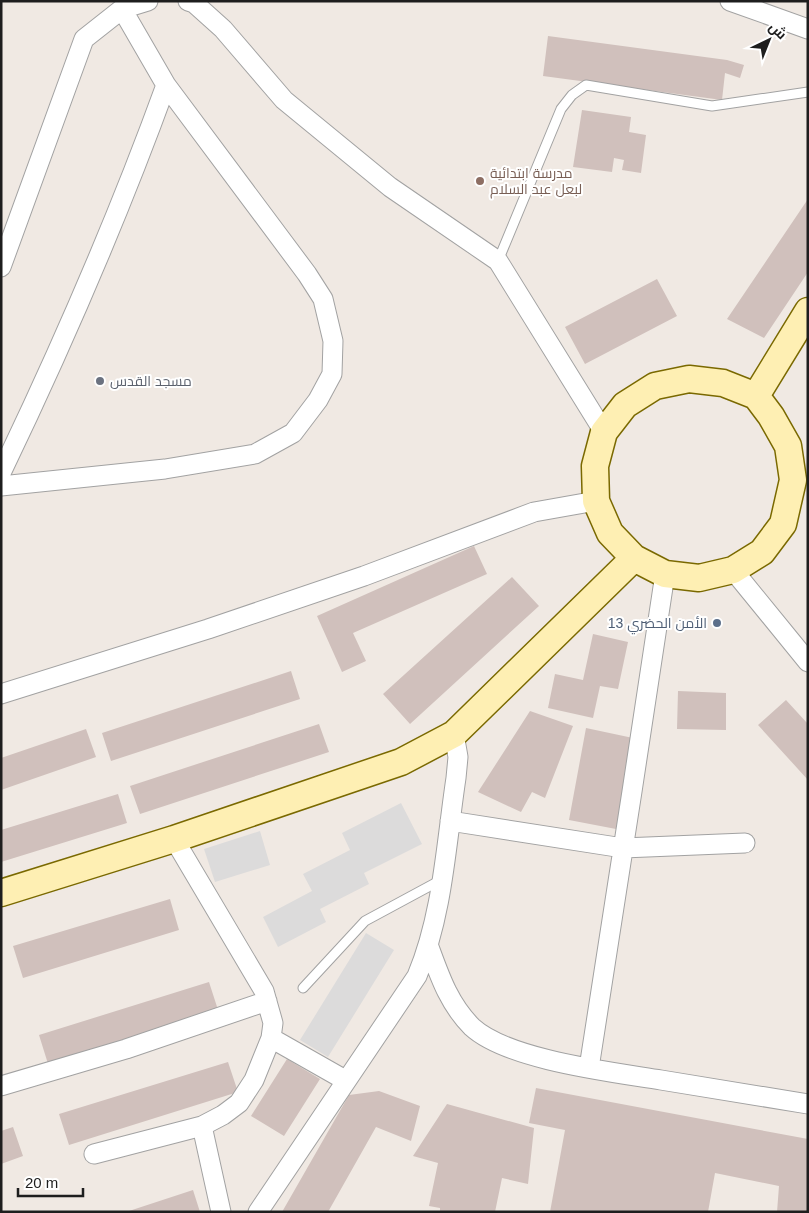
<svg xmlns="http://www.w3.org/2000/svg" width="809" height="1213" font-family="Helvetica,Cairo,sans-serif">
	<rect width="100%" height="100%" fill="#f0e9e3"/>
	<path fill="#dcdbdb" d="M401 803 422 844 364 873 369 884 320 909 326 922 278 947 263 917 312 891 303 874 350 850 342 833Z
		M260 831 270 865 215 882 204 849Z
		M366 933 394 950 328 1057 300 1040Z"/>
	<path fill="#d0c0bc" d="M548 36 727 60 744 65 740 78 725 73 722 100 543 76Z
		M582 110 631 117 629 132 646 135 641 173 622 170 624 160 614 158 612 172 573 167Z
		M808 199V272L764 338 727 319Z
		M657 279 677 316 585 364 565 327Z
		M474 546 487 574 353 633 366 661 342 672 317 616Z
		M512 577 539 606 410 724 383 694Z
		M593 634 628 642 618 689 600 686 593 718 548 708 555 674 583 680Z
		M291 671 300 699 111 761 102 733Z
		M678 691 726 693V730L677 729Z
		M786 700 808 724V780L758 725Z
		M530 711 573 726 545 798 532 792 521 812 478 792Z
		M319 724 329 752 140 814 130 786Z
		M586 728 633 738 616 829 569 820Z
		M86 729 96 757 1 790V758Z
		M118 794 127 823 1 862V830Z
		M170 899 179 930 23 978 13 946Z
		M209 982 219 1013 49 1067 39 1035Z
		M287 1059 320 1079 284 1136 251 1116Z
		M228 1062 238 1092 69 1145 59 1114Z
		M536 1088 808 1139V1212H777L779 1186 715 1173 708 1212H550L565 1130 529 1123Z
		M379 1091 420 1106 411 1141 376 1127 328 1212H282L349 1095Z
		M447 1104 534 1128 528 1184 502 1178 495 1212H440V1208L429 1206 438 1163 413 1156Z
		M13 1127 23 1156 1 1164V1131Z
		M193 1190 200 1212H129V1211Z"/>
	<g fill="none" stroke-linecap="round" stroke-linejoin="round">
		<g stroke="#a2a2a2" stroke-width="11">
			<path id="lane" d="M498 261 561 109 572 95 586 85 712 106 808 92
				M303 988 365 921 441 880"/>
		</g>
		<g stroke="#a2a2a2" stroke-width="21">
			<path id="street" d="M188 1 194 3 223 29 284 100 390 187 498 261 604 432
				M730 1 808 29
				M1 267 84 39 122 9 148 1
				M1 473C62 346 118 217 166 85
				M1 486 165 469 255 454 293 433 318 400 332 374 333 341 323 299 307 274 166 85 122 9
				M733 570 808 662
				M1 694 208 629 364 576 534 512 596 501
				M450 821 623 848 745 843
				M429 947C440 977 449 1004 472 1027 508 1060 612 1072 661 1080 710 1088 759 1096 808 1104
				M271 1038 345 1080
				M589 1068C614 903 641 739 665 574
				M1 1086 126 1049 267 1001
				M202 1126 221 1212
				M94 1154 202 1126 223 1115 239 1103 254 1080 271 1038 273 1023 264 991 174 839
				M258 1212 417 976C443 914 446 844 456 778L458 757 454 734"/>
		</g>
		<g stroke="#7a6900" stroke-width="29">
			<path id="secondary" d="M689 379 723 383 756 396 771 416 788 446 793 480 783 524 762 552 733 570 699 578 665 574 634 558 610 533 596 501 595 466 604 432 625 405 655 386Z
				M756 396 808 311
				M1 893 174 839 401 762 454 734 634 558"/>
		</g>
		<use href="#lane" stroke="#fff" stroke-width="9"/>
		<use href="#street" stroke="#fff" stroke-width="19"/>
		<use href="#secondary" stroke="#feefb3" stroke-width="26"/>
	</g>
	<circle fill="#8d6e63" stroke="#fff" stroke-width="2" cx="480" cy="181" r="5"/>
	<circle fill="#6b7280" stroke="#fff" stroke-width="2" cx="100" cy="381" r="5"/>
	<circle fill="#5c6f8a" stroke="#fff" stroke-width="2" cx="717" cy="623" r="5"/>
	<g text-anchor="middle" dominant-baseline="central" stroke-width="4" stroke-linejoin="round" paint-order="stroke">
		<g font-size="14" fill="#785e54" stroke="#fff" text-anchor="start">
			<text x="490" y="173">مدرسة ابتدائية<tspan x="490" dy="16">لبعل عبد السلام</tspan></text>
		</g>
		<g font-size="14" fill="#5b616d" stroke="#fff" text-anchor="start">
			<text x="110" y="381">مسجد القدس</text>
		</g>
		<g font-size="14" fill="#4e5e75" stroke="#fff" text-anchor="end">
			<text x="707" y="623">الأمن الحضري 13</text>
		</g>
	</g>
	<rect width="809" height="1213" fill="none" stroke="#1e1e1e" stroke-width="5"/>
	<g transform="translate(769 40) rotate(43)" stroke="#ffffff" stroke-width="4" paint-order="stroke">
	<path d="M0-4L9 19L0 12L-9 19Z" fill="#1e1e1e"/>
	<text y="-8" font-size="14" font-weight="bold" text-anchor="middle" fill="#1e1e1e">ش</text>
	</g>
	<path d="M18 1188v8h65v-8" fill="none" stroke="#1e1e1e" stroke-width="2.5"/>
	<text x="25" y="1188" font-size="15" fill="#1e1e1e" stroke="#ffffff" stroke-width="4" paint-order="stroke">20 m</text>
</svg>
